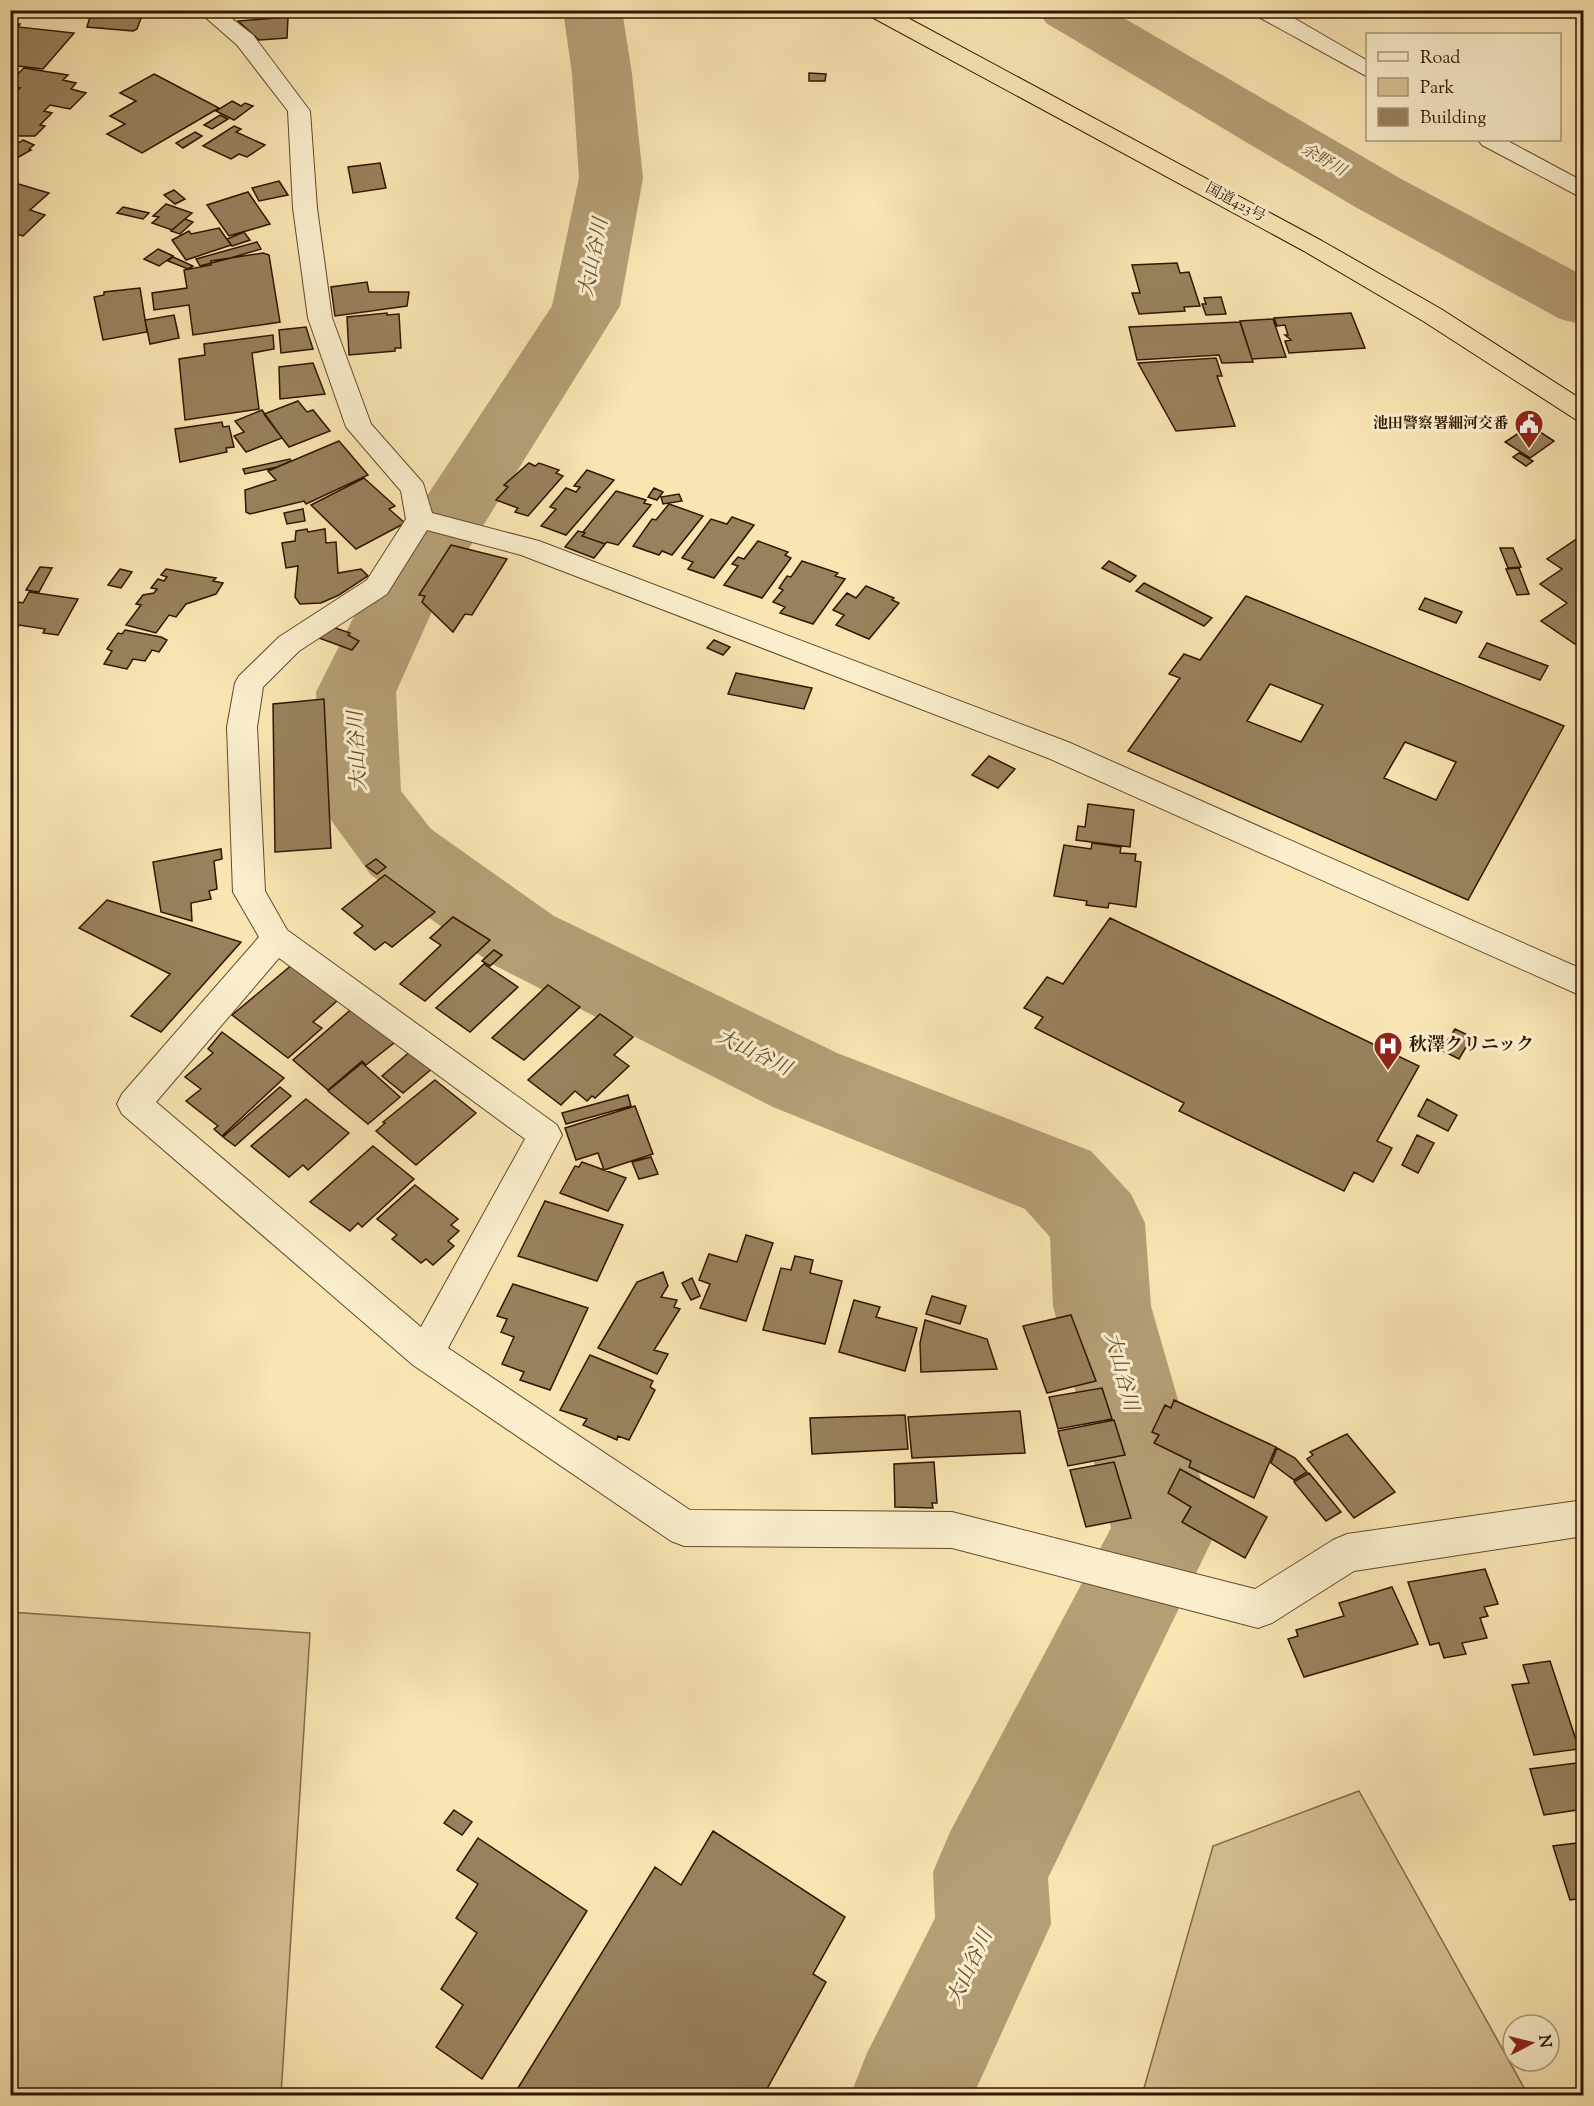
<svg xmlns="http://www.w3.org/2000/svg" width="1594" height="2106" font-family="'Sorts Mill Goudy','Noto Serif JP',serif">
	<rect width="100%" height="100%" fill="#f8e5b1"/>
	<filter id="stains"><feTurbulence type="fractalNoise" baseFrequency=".00333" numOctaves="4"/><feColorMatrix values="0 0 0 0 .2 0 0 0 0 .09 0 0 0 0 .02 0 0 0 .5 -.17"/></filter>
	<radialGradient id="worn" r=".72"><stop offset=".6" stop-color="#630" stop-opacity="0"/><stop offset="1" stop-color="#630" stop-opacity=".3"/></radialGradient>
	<path fill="#d6c193" stroke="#846a4a" stroke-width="1.5" d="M10 1612 310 1633 281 2095H11Z
		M1359 1791 1528 2095H1142L1213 1846Z"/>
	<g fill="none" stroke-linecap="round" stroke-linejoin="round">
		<path fill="#b49e75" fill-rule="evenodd" d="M563 10H622L632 74 643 178 620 306 438 598 396 692 401 791 431 829 554 916 837 1053 1091 1151 1131 1194 1145 1223 1151 1306 1216 1532 1048 1878 1051 1924 973 2096H850L867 2053 935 1918 933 1872 950 1832 1111 1528 1053 1306 1050 1237 1025 1209 773 1107 492 964 371 875 331 820 319 798 316 692 375 575 552 306 579 178 572 74Z
			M1038 10H1110L1403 180 1584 276V325L1560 319 1357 208 1046 23Z"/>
	</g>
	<path fill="#98815c" stroke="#311400" stroke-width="1.5" fill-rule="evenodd" d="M92 10H144L137 29 133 31 87 27Z
		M233 10H304L233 16Z
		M288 17 287 38 259 40 238 21Z
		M16 24H20L18 27 74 33 43 69 10 65V31Z
		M24 68 68 75 63 80 76 83 71 89 86 93 70 109 50 105 44 111 52 113 40 125 45 126 35 136H16L10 142V112L15 108 10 107V97L20 88 10 86V81Z
		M809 73 826 74 825 81H809Z
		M154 74 219 108 142 153 107 134 125 124 110 116 136 101 120 93Z
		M232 101 241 106 245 103 253 106 234 120 216 111Z
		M220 115 228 119 212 129 204 125Z
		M234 126 241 129 236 132 265 145 247 157 239 154 231 159 203 146Z
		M195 132 202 136 183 148 176 143Z
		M23 140 34 145 29 149 31 150 10 162V148Z
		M380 163 386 188 353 193 348 167Z
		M279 181 288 195 259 201 252 188Z
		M15 183 49 193 30 210 45 215 23 236 10 232V186Z
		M174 190 185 199 175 204 164 195Z
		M248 192 270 224 229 236 207 205Z
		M166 204 192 213 172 230 152 223 159 217 153 216Z
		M123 207 149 213 143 219 117 213Z
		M185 219 193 222 180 234 171 231Z
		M219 228 231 245 186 260 172 240 189 231 191 234Z
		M244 232 250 240 232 246 227 239Z
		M257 242 261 249 227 259 200 266 196 259Z
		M158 249 173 256 159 266 144 259Z
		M263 253 269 255 280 322 193 335 189 305 154 310 152 293 187 288 184 270 211 265V261Z
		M173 257 193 266 188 269 168 261Z
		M1177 263 1180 273 1189 272 1200 306 1184 307 1185 311 1139 314 1132 293H1140L1132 265Z
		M367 282 369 292H409L407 306 335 316 331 287Z
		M140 288 147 332 103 340 94 297 104 295V292Z
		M1221 297 1226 314 1206 315 1202 304H1206L1204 298Z
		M387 313V315L399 314 401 348H395V351L349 355 347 317Z
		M1351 313 1365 348 1289 353 1285 341 1291 340 1285 335H1288L1285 325 1277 326 1274 318Z
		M174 315 179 338 150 344 145 320Z
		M1273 319 1286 357 1252 359 1240 321Z
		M1240 322 1253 362 1222 363 1219 355 1137 360 1129 327Z
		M306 327 313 349 281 353 279 330Z
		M273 335 274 349 252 353 259 409 185 420 179 359 205 355 204 344Z
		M1216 358 1222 376H1217L1235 426 1176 431 1138 363Z
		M313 363 325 394 280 399 279 367Z
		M298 401 307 412 313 410 330 431 289 447 264 414Z
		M262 410 282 438 246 452 234 436 244 432 235 421Z
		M222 422 223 427 229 426 234 447 226 448 227 452 180 462 175 429Z
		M1537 430 1554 441 1530 458 1505 442 1519 433 1525 438Z
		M339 441 368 475 306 504 304 501 250 514 246 512 245 490 276 480 268 471Z
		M1519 453 1533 461 1526 466 1513 457Z
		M290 459 291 461 277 467 245 474 243 469Z
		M529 463 535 466 539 463 559 470 556 473 563 476 528 516 515 512 518 508 496 500 508 487 504 485Z
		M587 470 614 480 566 535 541 526 556 509 550 507 566 488 576 492 580 487 574 486Z
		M364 478 395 506 389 509 405 523 356 549 311 505Z
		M654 488 663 492 657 500 648 497Z
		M616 491 646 500 644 503 651 505 618 545 607 542 605 544 582 536 585 533 583 532Z
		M679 494 682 501 663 504 661 497Z
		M669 504 703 516 672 555 662 551 659 555 633 546 652 519 656 520Z
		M303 509 305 521 287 524 284 513Z
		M732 517 754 525 714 578 688 569 693 562 682 558 711 519 727 524Z
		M307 529 308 532 325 529 326 543 336 542 338 573 361 569 368 576 339 595 321 603 300 604 295 597 298 566 286 568 282 543 295 541 296 531Z
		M578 531 585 533 582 536 605 544 594 558 565 547Z
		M1584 534V650L1541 621 1567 603 1540 584 1562 569 1547 559Z
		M758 541 788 552 785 555 791 558 762 598 724 585 738 566 732 564 738 557 744 559Z
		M451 545 507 559 472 615 465 614 453 632 422 602 425 596 419 595Z
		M1500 548H1513L1521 567 1508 568Z
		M802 561 838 573 835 576 845 579 813 624 780 613 785 607 773 602 783 590 779 588 787 576 791 577Z
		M1109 561 1136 576 1130 582 1102 568Z
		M40 567 52 568 39 592 26 590Z
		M1519 568 1529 594 1517 595 1506 569Z
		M120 569 132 572 121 588 108 585Z
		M166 569 216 578 213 581 223 583 216 594 186 604 176 617 169 615 156 633 126 625 141 605 136 604 143 595 154 593 157 589 151 588 158 579 164 581 167 577 161 575Z
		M1144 583 1212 618 1204 626 1136 591Z
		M866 586 894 598 892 600 899 603 869 639 836 625 844 615 833 610 847 593 856 598Z
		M29 592 78 599 58 635 43 633 45 629 19 625 16 630 10 629V616L19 602 23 603Z
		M1246 596 1564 726 1468 900 1128 751 1180 678 1169 674 1184 654 1200 660ZM1270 684 1323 705 1301 742 1247 721ZM1405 742 1456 762 1436 800 1384 778Z
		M1425 598 1462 612 1456 623 1419 609Z
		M327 625 350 633 348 635 359 641 352 650 311 635Z
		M125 630 161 637 167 640 159 652 152 650 145 661 133 659 127 669 104 664 112 651 107 649 118 633 122 634Z
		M714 640 730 647 723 655 707 648Z
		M1487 643 1548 666 1540 680 1479 657Z
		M736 673 812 688 804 709 728 694Z
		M324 699 331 848 275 852 273 704Z
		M989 756 1015 769 998 788 972 775Z
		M1088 804 1134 810 1130 847 1076 840 1078 826 1085 827Z
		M1092 843 1121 847 1120 853 1136 854 1135 861 1141 862 1136 907 1109 903 1108 908 1086 905 1087 901 1054 896 1064 845 1091 849Z
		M221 849 222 859 214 861 217 889 209 891 211 899 191 903 192 921 161 912 153 862Z
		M376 859 386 867 377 874 366 866Z
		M385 875 435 912 392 947 385 942 375 950 354 933 363 926 342 909Z
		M107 900 241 942 161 1032 131 1016 170 974 79 928Z
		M453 917 490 940 425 1001 400 984 441 945 430 938Z
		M1110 918 1419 1066 1377 1141 1392 1148 1373 1182 1354 1172 1344 1191 1179 1111 1184 1103 1035 1028 1043 1017 1024 1008 1047 977 1063 984Z
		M494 950 502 955 490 966 482 961Z
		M293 964 337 1001 313 1022 322 1028 288 1058 232 1015Z
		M484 964 518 987 470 1032 436 1008Z
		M548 985 580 1007 524 1060 492 1038Z
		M355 1006 399 1039 366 1065 362 1061 328 1090 293 1060Z
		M600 1014 633 1037 614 1055 629 1066 595 1098 592 1096 587 1101 575 1091 561 1105 528 1080Z
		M1455 1029 1472 1037 1459 1059 1441 1050Z
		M222 1032 284 1078 222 1136 214 1129 218 1126 186 1101 201 1089 185 1077 213 1053 208 1049Z
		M412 1050 434 1067 403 1093 382 1076Z
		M362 1063 400 1097 368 1124 328 1091Z
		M435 1080 476 1113 416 1165 376 1131 385 1123 383 1122Z
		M280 1087 291 1096 235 1146 223 1137Z
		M628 1095 631 1106 566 1124 562 1113Z
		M306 1099 349 1133 308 1170 303 1165 289 1177 251 1146Z
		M1427 1099 1457 1115 1448 1131 1418 1116Z
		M635 1106 653 1154 604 1170 598 1153 576 1160 565 1128Z
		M1417 1135 1434 1143 1418 1173 1402 1165Z
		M373 1146 414 1179 362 1227 358 1223 350 1231 310 1202Z
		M651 1157 658 1174 639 1179 632 1162Z
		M582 1162 626 1178 608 1211 560 1193 575 1166 579 1167Z
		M415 1185 458 1219 451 1225 459 1231 448 1241 454 1246 433 1265 426 1259 421 1263 392 1239 397 1235 377 1219Z
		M545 1201 623 1225 597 1281 518 1256Z
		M746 1235 773 1243 746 1321 700 1308 710 1284 699 1280 709 1254 737 1262Z
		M795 1256 813 1260 810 1273 842 1281 825 1344 763 1330 781 1268 791 1270Z
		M663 1272 668 1286 661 1297 677 1300 674 1307 680 1309 654 1350 668 1354 657 1374 598 1348 637 1282Z
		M692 1278 700 1296 691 1300 682 1283Z
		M513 1284 588 1308 550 1390 520 1380 524 1372 502 1364 514 1337 501 1332 507 1319 497 1316Z
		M932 1296 966 1306 960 1324 926 1314Z
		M854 1300 880 1307 876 1317 917 1328 905 1371 839 1352Z
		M1071 1315 1096 1381 1047 1393 1023 1326Z
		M925 1320 987 1339 997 1369 921 1372 920 1343Z
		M590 1355 653 1381 650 1387 655 1390 629 1440 618 1436 617 1440 583 1425 587 1419 560 1410Z
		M1102 1388 1112 1419 1058 1429 1049 1397Z
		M1174 1400 1276 1447 1254 1498 1189 1467 1191 1461 1154 1443 1159 1435 1152 1432 1165 1405 1171 1408Z
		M1020 1411 1025 1453 912 1458 908 1417Z
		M905 1415 908 1449 812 1454 810 1418Z
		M1114 1420 1125 1455 1068 1466 1058 1431Z
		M1347 1434 1395 1492 1354 1518 1307 1459 1313 1455 1310 1452Z
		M1277 1448 1295 1458 1307 1472 1294 1480 1271 1463Z
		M934 1462 937 1503H932L933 1508 895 1507 894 1464Z
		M1114 1462 1131 1518 1086 1527 1070 1470Z
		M1180 1469 1267 1517 1245 1558 1182 1522 1191 1507 1168 1493Z
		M1309 1473 1341 1512 1326 1521 1294 1482Z
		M1485 1569 1498 1604 1484 1607 1488 1616 1480 1618 1487 1638 1462 1643 1466 1654 1444 1658 1439 1643 1430 1645 1408 1582Z
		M1392 1587 1418 1644 1304 1677 1288 1639 1298 1636 1296 1630 1344 1616 1339 1603Z
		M1550 1661 1579 1749 1534 1755 1512 1685 1529 1683 1523 1665Z
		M1584 1762V1809L1544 1815 1530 1769Z
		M454 1810 472 1822 462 1835 444 1823Z
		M713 1831 845 1917 813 1974 826 1982 763 2096H513L655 1867 681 1885Z
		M478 1838 587 1911 482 2079 436 2047 463 2005 441 1989 477 1933 456 1918 478 1884 457 1870Z
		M1584 1842V1898L1570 1900 1553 1846Z"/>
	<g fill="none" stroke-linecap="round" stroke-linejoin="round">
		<g stroke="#63482c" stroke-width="2">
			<path id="minor" d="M197 10H221L253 35 310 111 317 208 332 318 371 424 423 483 432 513 539 541 1068 742 1584 970V997L1048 758 521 555 427 530 387 594 299 651 263 687 257 727 265 891 287 930 557 1125 562 1135 448 1348 690 1510 952 1512 1255 1589 1333 1540 1347 1534 1584 1500V1536L1354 1571 1272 1623 1258 1628 952 1548 684 1546 671 1541 413 1365 122 1114 117 1104 122 1094 259 937 233 892 227 727 235 683 239 676 279 637 367 580 406 519 401 491 346 427 308 318 293 208 288 111 237 45ZM279 958 525 1139 421 1327 156 1102Z
				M1253 10H1280L1368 61V77L1255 15Z
				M1478 140H1506L1584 182V199L1482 145Z"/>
		</g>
		<g stroke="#311400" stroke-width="2">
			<path id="highway" d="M866 10H893L1322 241 1441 309 1584 401V421L1575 419 1423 321 1304 251 868 15Z"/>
		</g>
		<use href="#minor" fill="#faeecc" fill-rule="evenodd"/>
		<use href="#highway" fill="#f8e5b1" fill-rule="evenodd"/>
	</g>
	<defs>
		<g id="civic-pin" transform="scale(1.5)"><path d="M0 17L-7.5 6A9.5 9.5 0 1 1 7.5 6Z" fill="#8f2418" stroke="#faeecc"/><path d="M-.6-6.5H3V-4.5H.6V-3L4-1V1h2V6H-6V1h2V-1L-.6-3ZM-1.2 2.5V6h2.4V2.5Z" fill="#fff"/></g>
		<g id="hospital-pin" transform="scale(1.5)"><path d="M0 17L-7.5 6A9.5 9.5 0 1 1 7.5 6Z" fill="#8f2418" stroke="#faeecc"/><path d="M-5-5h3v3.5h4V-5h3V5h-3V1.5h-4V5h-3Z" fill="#fff"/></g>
	</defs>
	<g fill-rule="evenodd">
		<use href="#civic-pin" x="1529" y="424"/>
		<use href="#hospital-pin" x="1388" y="1046"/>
	</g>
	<g text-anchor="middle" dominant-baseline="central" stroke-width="6" stroke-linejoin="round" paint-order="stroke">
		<g font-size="15" fill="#311400" stroke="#faeecc">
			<text transform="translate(1235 203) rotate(28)">国道423号</text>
		</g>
		<g font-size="15" font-weight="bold" fill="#311400" stroke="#faeecc" text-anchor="end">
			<text x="1508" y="424">池田警察署細河交番</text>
		</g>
		<g font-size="16" font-style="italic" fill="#654b2f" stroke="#faeecc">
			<text transform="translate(1323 161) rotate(30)">余野川</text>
		</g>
		<g font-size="18" font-weight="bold" fill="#311400" stroke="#faeecc" text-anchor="start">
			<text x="1409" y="1046">秋澤クリニック</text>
		</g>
		<g font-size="20" font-style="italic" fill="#654b2f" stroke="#faeecc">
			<text transform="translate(595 258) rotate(-79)">大山谷川</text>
			<text transform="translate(359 751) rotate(-93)">大山谷川</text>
			<text transform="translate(753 1054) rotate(26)">大山谷川</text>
			<text transform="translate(1120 1372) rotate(75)">大山谷川</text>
			<text transform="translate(971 1968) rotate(-65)">大山谷川</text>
		</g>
	</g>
	<rect width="1594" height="2106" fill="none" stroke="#f8e5b1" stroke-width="36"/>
	<rect x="12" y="12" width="1570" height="2082" fill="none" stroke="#311400" stroke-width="3"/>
	<rect x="18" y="18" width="1558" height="2070" fill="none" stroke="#311400" stroke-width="1.5"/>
	<rect x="1366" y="33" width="195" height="108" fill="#faeecc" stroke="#aa977a" stroke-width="1.5"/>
	<rect x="1378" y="52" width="30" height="9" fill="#faeecc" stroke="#aa977a" stroke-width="1.5"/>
	<text x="1420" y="63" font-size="18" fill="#311400">Road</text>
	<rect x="1378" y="78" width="30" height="18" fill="#d6c193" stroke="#aa977a" stroke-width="1.5"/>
	<text x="1420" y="93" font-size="18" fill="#311400">Park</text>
	<rect x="1378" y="108" width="30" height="18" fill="#98815c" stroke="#aa977a" stroke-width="1.5"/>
	<text x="1420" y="123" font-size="18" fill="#311400">Building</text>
	<g transform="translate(1531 2043) rotate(83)"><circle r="28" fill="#faeecc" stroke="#aa977a" stroke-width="1.5"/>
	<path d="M0-4.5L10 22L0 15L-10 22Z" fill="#8f2418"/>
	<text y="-9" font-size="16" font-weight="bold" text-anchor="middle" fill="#311400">N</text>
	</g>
	<rect width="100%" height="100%" filter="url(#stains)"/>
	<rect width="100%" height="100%" fill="url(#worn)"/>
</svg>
